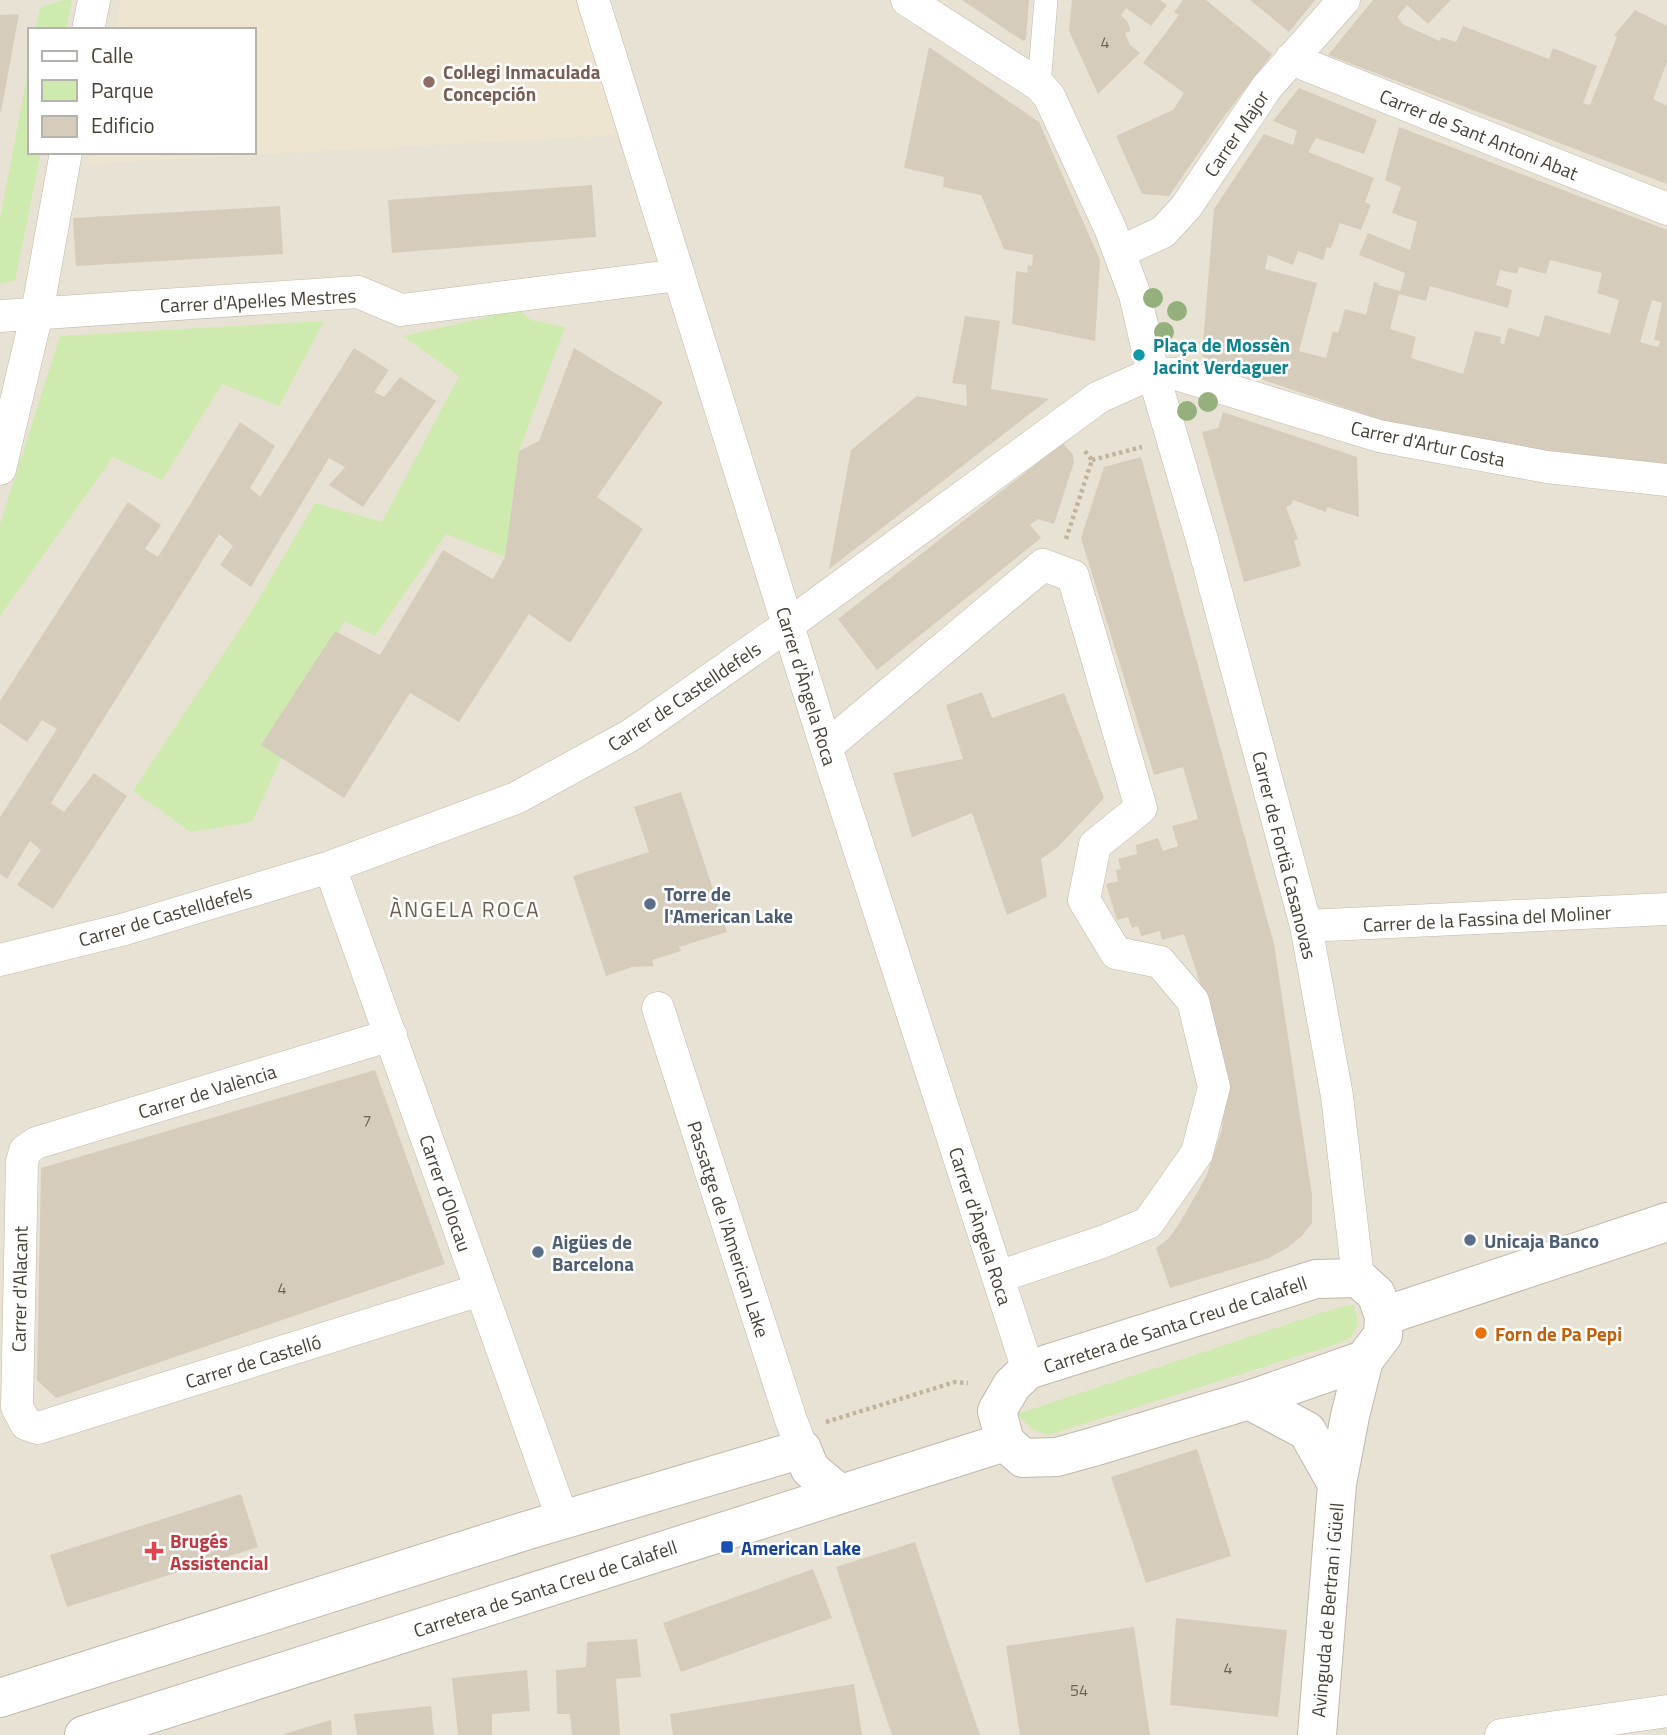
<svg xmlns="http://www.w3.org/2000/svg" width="1667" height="1735" font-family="'Titillium Web',sans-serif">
	<rect width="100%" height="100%" fill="#f4f0e7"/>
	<path fill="#e8e2d5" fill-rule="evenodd" d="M0 0H1667V1735H0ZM30 30H254V152H30Z"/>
	<path fill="#eee5d1" d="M121 0H584L616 135 87 164 90 152H254V30H115Z"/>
	<path fill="#cfeaaf" d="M64 0H72L66 30H35L40 7Z
		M30 60V152H41L15 281 0 284V219Z
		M519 310 531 320 565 327 519 451 505 557 446 534 375 636 344 621 252 822 191 832 133 791 251 612 315 503 382 522 459 376 403 336Z
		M324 321 279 406 222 384 162 480 113 457 0 616V524L60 336Z
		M1354 1305 1358 1323 1351 1338 1336 1344 1048 1435 1032 1429 1017 1414 1339 1307Z"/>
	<path fill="#d6ccbc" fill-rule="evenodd" d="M962 0H1029L1026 39 1023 41Z
		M1072 0H1160L1167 5 1151 26 1126 8 1121 15 1127 21 1131 31 1125 33 1130 45 1140 53 1098 94 1069 31Z
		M1183 0H1206L1272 54 1220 122 1169 196 1142 194 1116 136 1173 110 1184 93 1143 63 1179 15 1174 12Z
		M1250 0H1315L1289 32Z
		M1373 0H1451L1428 24 1407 5 1397 17 1404 25 1440 41 1441 37 1456 42 1463 26 1549 59 1553 48 1597 66 1583 103 1590 105 1617 37 1614 35 1635 10 1667 26V62L1653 99 1667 106V184L1328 55Z
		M19 14 1 112 0 111V15Z
		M929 47 1039 122 1100 260 1095 341 1012 324 1016 271 1027 273 1028 265 1032 266 1033 255 1004 249 981 195 943 187 944 177 904 168Z
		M1299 88 1377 120 1364 154 1316 138 1308 152 1374 178 1365 202 1371 205 1361 230 1340 223 1331 248 1327 247 1323 260 1298 251 1293 265 1268 255 1265 269 1317 283 1299 351 1326 358 1333 331 1338 333 1345 309 1366 315 1374 282 1379 283 1378 285 1400 291 1405 273 1359 255 1368 233 1410 250 1417 222 1392 213 1401 187 1385 180 1399 127 1667 230V464L1555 453 1393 424 1207 361 1202 355 1214 209 1264 134 1293 145 1297 131 1273 121ZM1550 260 1602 273 1597 293 1619 300 1610 334 1545 315 1539 337 1510 328 1508 329 1504 344 1500 343 1501 337 1475 331 1463 374 1411 358 1416 337 1390 329 1399 294 1426 301 1430 286 1508 308 1512 290 1496 285 1500 270 1517 274 1519 267 1546 274ZM1652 300 1662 303 1654 340 1660 341 1658 347 1640 342Z
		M592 185 596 237 392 253 388 200Z
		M280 206 283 254 76 266 73 218Z
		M965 316 1000 321 991 389 1049 399 829 569 851 450 917 396 967 406 966 385 952 383Z
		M354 348 389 370 374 392 384 397 400 377 436 401 363 507 329 485 345 467 329 458 251 587 220 565 233 546 219 534 51 803 64 812 94 773 127 796 53 909 17 885 41 850 30 841 7 879 0 874V817L57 729 42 720 27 742 0 723V701L128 502 161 525 145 549 158 557 240 422 275 446 250 488 260 497Z
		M574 348 663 402 597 497 643 529 570 643 529 614 459 722 410 693 344 798 261 745 335 631 380 655 443 550 493 579 505 557 519 451 539 441Z
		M1223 412 1357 457 1359 517 1327 507 1326 512 1293 500 1291 505 1286 507 1298 539 1294 541 1301 566 1244 582 1202 432 1218 428Z
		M1063 443 1073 455 1074 462 1054 524 1038 519 1030 525 1041 538 877 670 838 619Z
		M1141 457 1274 944 1312 1195V1223L1302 1236 1287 1248 1267 1259 1170 1288 1156 1248 1168 1239 1179 1224 1206 1177 1222 1129 1226 1087 1215 1029 1184 934 1162 940 1160 931 1141 936 1138 926 1132 928 1128 917 1117 920 1106 884 1118 881 1116 870 1121 869 1118 859 1137 854 1136 845 1158 838 1163 851 1178 846 1172 826 1198 819 1183 767 1154 775 1081 538 1104 467Z
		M982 692 992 718 1064 693 1104 798 1058 847 1041 859 1047 897 1007 915 972 813 912 837 893 773 963 759 946 705Z
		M681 792 727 932 679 947 681 951 652 960 654 966 632 967 606 976 573 876 649 852 634 807Z
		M375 1070 445 1264 56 1398 37 1380 41 1168Z
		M1197 1449 1231 1556 1146 1583 1111 1477Z
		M241 1494 258 1547 67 1607 50 1555Z
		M915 1542 951 1650 980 1735H892L872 1676 836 1567Z
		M813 1569 832 1618 681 1672 663 1623Z
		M1176 1618 1287 1630 1278 1717 1170 1705Z
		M1134 1627 1150 1735H1020L1006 1646Z
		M637 1639 641 1677 616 1679 620 1735H572L570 1714H557L556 1670 586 1667 587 1642Z
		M527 1670 530 1711 492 1714V1735H458L452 1678Z
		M854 1684 862 1735H673L670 1714Z
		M431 1706 434 1735H357L354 1714Z
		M331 1720 332 1735H284V1734Z"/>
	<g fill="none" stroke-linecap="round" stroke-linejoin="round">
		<g stroke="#c0b8aa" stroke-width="24">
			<path id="pedestrian" d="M1039 85 1046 0"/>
		</g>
		<g stroke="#c0b8aa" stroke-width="33">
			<path id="minor" d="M593 0 826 747 1028 1370
				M907 0 1039 85 1049 96 1110 228 1135 295 1153 373 1201 536 1306 926 1337 1096 1358 1278
				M88 30 94 0
				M1291 59 1667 209
				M1120 252 1163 232 1186 207 1267 87 1344 0
				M0 316 358 292 401 310 679 275
				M0 469 37 313 66 152
				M826 747 1043 565 1073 576 1141 808 1095 845 1084 900 1116 953 1160 962 1193 1001 1214 1087 1197 1153 1148 1223 1102 1242 998 1277
				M330 867 563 1520
				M1306 926 1667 909
				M0 960 125 929 330 867 516 798 631 735 788 625 1099 397 1153 373 1176 374 1379 436 1547 467 1667 480
				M658 1008 790 1417 802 1449
				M391 1035 36 1143 25 1151 22 1162 17 1407 26 1424 38 1428 480 1290
				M1501 1735 1667 1711"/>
		</g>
		<g stroke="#c0b8aa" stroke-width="40">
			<path id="tertiary" d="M1358 1278 1376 1294 1384 1316 1383 1335 1364 1360 1249 1400 1093 1447 1057 1457 1023 1458 1005 1442 997 1411 1012 1385 1028 1370 1316 1279Z
				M1384 1316 1667 1222
				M1249 1400 1307 1431 1337 1484
				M0 1698 525 1531 802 1449 810 1469 840 1494
				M84 1735 1005 1442
				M1317 1735 1337 1484 1350 1416 1364 1360"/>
		</g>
		<path stroke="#c2b49a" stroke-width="4.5" stroke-dasharray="3.5 3.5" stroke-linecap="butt" d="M1092 460 1142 447
			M1066 539 1092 460 1084 450
			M826 1422 955 1382 968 1383"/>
		<use href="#pedestrian" stroke="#fff" stroke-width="23"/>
		<use href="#minor" stroke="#fff" stroke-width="32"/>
		<use href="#tertiary" stroke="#fff" stroke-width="38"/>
	</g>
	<g fill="#95b07d">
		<circle cx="1153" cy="298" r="10"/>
		<circle cx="1177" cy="311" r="10"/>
		<circle cx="1164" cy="332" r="10"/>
		<circle cx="1208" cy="402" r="10"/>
		<circle cx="1187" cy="411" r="10"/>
	</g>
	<circle fill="#8d6e63" stroke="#fff" stroke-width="2.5" cx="429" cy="82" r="7"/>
	<circle fill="#0f9aa8" stroke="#fff" stroke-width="2.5" cx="1139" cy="355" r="7"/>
	<g fill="#5c6f8a" stroke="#fff" stroke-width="2.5">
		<circle cx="650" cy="904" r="7"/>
		<circle cx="1470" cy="1240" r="7"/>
		<circle cx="538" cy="1252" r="7"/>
	</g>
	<circle fill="#e8710a" stroke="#fff" stroke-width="2.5" cx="1481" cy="1333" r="7"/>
	<rect fill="#1a4fb4" stroke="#fff" stroke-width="2.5" x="720" y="1540" width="14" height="14" rx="3.5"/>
	<path fill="#e0444e" stroke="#fff" stroke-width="2.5" d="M150.5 1540.5h7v7h7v7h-7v7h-7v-7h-7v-7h7z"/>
	<g text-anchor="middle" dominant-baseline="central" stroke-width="5" stroke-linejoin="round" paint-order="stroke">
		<g font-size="16" fill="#6c6458">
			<text x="1105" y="42">4</text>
			<text x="367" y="1120">7</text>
			<text x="282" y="1288">4</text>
			<text x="1228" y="1668">4</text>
			<text x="1079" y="1690">54</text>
		</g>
		<g font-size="19" font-weight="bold" fill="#785e54" stroke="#fff" text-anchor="start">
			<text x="443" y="71">Col·legi Inmaculada<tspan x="443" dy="22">Concepción</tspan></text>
		</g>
		<g font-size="19" fill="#484136" stroke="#fff">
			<text transform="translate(1236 133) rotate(-56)">Carrer Major</text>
			<text transform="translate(1479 134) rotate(22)">Carrer de Sant Antoni Abat</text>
			<text transform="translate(258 300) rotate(-3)">Carrer d'Apel·les Mestres</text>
			<text transform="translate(1428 443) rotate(12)">Carrer d'Artur Costa</text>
			<text transform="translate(807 686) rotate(73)">Carrer d'Àngela Roca</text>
			<text transform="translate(684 696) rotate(-34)">Carrer de Castelldefels</text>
			<text transform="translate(1285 855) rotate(76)">Carrer de Fortià Casanovas</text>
			<text transform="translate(165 915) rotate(-16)">Carrer de Castelldefels</text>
			<text transform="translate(1487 918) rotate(-3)">Carrer de la Fassina del Moliner</text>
			<text transform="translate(207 1091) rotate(-17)">Carrer de València</text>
			<text transform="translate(446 1193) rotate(71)">Carrer d'Olocau</text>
			<text transform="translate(981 1226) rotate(72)">Carrer d'Àngela Roca</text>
			<text transform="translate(729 1229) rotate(72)">Passatge de l'American Lake</text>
			<text transform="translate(19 1289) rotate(-89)">Carrer d'Alacant</text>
			<text transform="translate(1175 1324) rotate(-18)">Carretera de Santa Creu de Calafell</text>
			<text transform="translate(253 1361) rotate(-17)">Carrer de Castelló</text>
			<text transform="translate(545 1588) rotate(-18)">Carretera de Santa Creu de Calafell</text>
			<text transform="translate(1327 1610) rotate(-85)">Avinguda de Bertran i Güell</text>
		</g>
		<g font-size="19" font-weight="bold" fill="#0d838f" stroke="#fff" text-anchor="start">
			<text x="1153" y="344">Plaça de Mossèn<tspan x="1153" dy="22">Jacint Verdaguer</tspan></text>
		</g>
		<g font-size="19" font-weight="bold" fill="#4e5e75" stroke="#fff" text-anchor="start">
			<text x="664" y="893">Torre de<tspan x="664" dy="22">l'American Lake</tspan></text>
			<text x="1484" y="1240">Unicaja Banco</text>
			<text x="552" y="1241">Aigües de<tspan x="552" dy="22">Barcelona</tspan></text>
		</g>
		<g font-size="19" font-weight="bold" fill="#c56008" stroke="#fff" text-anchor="start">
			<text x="1495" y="1333">Forn de Pa Pepi</text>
		</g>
		<g font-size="19" font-weight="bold" fill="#be3a42" stroke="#fff" text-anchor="start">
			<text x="170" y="1540">Brugés<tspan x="170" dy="22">Assistencial</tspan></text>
		</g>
		<g font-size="19" font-weight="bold" fill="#164399" stroke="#fff" text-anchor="start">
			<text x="741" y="1547">American Lake</text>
		</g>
		<g font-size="21" letter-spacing="2" fill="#6b5f4d" stroke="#fff">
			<text x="465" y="909">ÀNGELA ROCA</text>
		</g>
	</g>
	<rect x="28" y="28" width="228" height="126" fill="#ffffff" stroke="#b6b3af" stroke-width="2"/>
	<rect x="42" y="51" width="35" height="10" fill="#ffffff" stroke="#b6b3af" stroke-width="2"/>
	<text x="91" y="63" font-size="21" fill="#484136">Calle</text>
	<rect x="42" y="80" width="35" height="21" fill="#cfeaaf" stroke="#b6b3af" stroke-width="2"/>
	<text x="91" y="98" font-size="21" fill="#484136">Parque</text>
	<rect x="42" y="116" width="35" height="21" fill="#d6ccbc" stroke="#b6b3af" stroke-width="2"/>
	<text x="91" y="133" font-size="21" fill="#484136">Edificio</text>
</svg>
